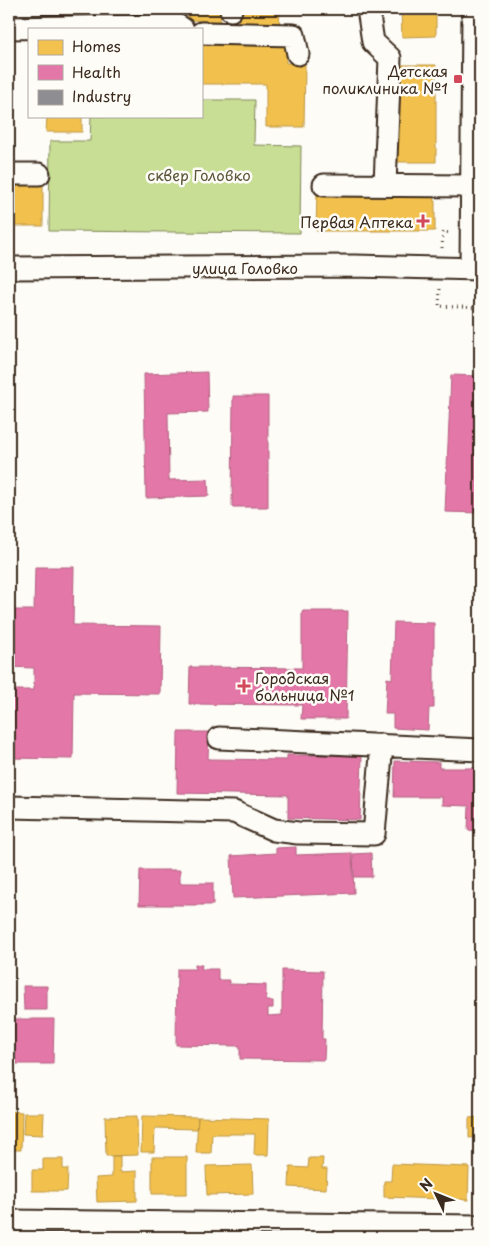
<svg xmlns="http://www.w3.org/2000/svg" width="489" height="1246" font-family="'Playpen Sans',sans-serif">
	<rect width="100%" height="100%" fill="#fdfcf7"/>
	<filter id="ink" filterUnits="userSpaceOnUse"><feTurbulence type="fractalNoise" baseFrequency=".02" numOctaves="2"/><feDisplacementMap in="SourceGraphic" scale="10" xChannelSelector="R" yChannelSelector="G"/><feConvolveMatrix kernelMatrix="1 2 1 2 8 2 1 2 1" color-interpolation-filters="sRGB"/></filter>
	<g filter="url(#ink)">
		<path fill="#c7de94" stroke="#818459" d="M201 100H255L254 145 301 146 300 233 49 231 50 141H90L91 116H201Z"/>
		<path fill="#f2c14e" stroke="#bb9440" d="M104 9H131V11H104Z
			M146 9H169L168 17 145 15Z
			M188 9H221L220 21 188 20Z
			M240 9H280L279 27 238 25Z
			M401 9H436V36L402 37Z
			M201 44H286V63H305L304 127H266V84H201Z
			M397 65H436V162H397Z
			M47 116H82V132H46Z
			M9 185H43V226H9Z
			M317 193H435V231H316Z
			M9 1111 22 1112 21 1150H11L12 1130H9Z
			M24 1113H44L43 1135 23 1134Z
			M137 1116 138 1155 106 1156 105 1117Z
			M142 1116 198 1117 197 1129 155 1128 154 1152H141Z
			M198 1117 269 1119 268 1155H254L255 1134H212L211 1153H196Z
			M480 1117V1137L469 1138V1118Z
			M112 1156H120V1172L137 1171V1201L97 1202 96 1178 112 1177Z
			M152 1157H187V1194H152Z
			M309 1158H323L322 1169H327L326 1189 289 1187 290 1167 308 1168Z
			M43 1159H63V1169H68L67 1191H32V1170H43Z
			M392 1164 469 1167 468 1200 384 1197V1181H391Z
			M252 1165 253 1194 207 1195 206 1166Z"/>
		<path fill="#e377a8" stroke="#b1607f" d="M207 372 208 412 168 413 169 480 208 479 209 496 146 498 144 374Z
			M451 375 480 376V513L445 512Z
			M233 396H268V507H232Z
			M35 567H74L73 625 161 626 160 694 74 693 73 759 9 758V690H34V668L9 667V610H34Z
			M302 611H348L346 719H301L302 705 189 704 190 667 302 668Z
			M394 622 434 623V708H429L428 730 393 728V714H385L387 678 392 679Z
			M178 732H209L208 759 287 760V755L362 756 360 820 288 818V795L177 793Z
			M395 761 439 762V768H480V831L468 830 469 806 442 805V797H394Z
			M296 847V855L352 853 354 893 233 898 231 856 276 853V848Z
			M371 853 372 877H354L353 854Z
			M140 870H180V883H213V905H139Z
			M195 965H202L201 969H218V980H229V984L266 985V1001H273V1008H268V1016L282 1015V970L323 971 322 1039H325L324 1060 240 1059V1046L176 1045 177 969H195Z
			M23 986H47V1010H24Z
			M9 1019H54L53 1064H9Z"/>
		<path fill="#8d8d92" stroke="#746f6f" d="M42 9H77V19L42 18Z"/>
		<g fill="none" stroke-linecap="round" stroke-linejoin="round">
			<g stroke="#3b2a1e" stroke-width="25">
				<path id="minor" d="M368 9 373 42 390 58 385 185
					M231 10V9
					M9 28 177 25 183 29
					M201 33 294 35 298 54
					M9 174H39
					M324 185 472 186
					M9 268 354 266 480 269
					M471 268 473 9
					M219 738 480 750
					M9 807 234 812 274 830 298 833 374 834 382 745
					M9 1221 480 1226"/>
			</g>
			<path stroke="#3b2a1e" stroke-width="3" stroke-dasharray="1 4" stroke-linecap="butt" d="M442 248 443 232 451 233
				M440 289 439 306 480 308"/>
			<use href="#minor" stroke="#fdfcf7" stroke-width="21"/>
		</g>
	</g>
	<g fill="#d1495b" stroke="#fdfcf7" stroke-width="2">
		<rect x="453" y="74" width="10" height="10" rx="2.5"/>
		<path d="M420.5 213.5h5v5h5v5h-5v5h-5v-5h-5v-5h5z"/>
		<path d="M241.5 678.5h5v5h5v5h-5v5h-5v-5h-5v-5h5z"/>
	</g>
	<g text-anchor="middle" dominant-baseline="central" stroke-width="5" stroke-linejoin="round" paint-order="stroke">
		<g font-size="15" fill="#3b2a1e" stroke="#fdfcf7" text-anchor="end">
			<text x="448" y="70">Детская<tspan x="448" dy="17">поликлиника №1</tspan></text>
			<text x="413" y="221">Первая Аптека</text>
			<text x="255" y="677" text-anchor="start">Городская<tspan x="255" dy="17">больница №1</tspan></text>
		</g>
		<g font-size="15" fill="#5e573c" stroke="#fdfcf7">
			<text x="199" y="174">сквер Головко</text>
		</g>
		<g font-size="15" fill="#3b2a1e" stroke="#fdfcf7">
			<text x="245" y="267">улица Головко</text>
		</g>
	</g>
	<rect width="489" height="1246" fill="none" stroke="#fdfcf7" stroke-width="30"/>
	<rect x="15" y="15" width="459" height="1216" fill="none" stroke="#3b2a1e" stroke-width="2" filter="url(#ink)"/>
	<rect x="28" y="28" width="175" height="90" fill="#fdfcf7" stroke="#afa8a0"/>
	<rect x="38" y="40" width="25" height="15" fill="#f2c14e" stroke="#afa8a0"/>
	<text x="72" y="52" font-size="15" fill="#3b2a1e">Homes</text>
	<rect x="38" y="65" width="25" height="15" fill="#e377a8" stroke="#afa8a0"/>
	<text x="72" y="78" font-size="15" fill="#3b2a1e">Health</text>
	<rect x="38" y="90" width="25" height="15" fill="#8d8d92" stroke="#afa8a0"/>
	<text x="72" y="102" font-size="15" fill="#3b2a1e">Industry</text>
	<g transform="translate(436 1194) rotate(313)" stroke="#fdfcf7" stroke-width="4" paint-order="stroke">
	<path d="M0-4L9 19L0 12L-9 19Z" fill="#3b2a1e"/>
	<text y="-8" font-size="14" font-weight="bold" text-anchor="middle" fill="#3b2a1e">N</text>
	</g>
</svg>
